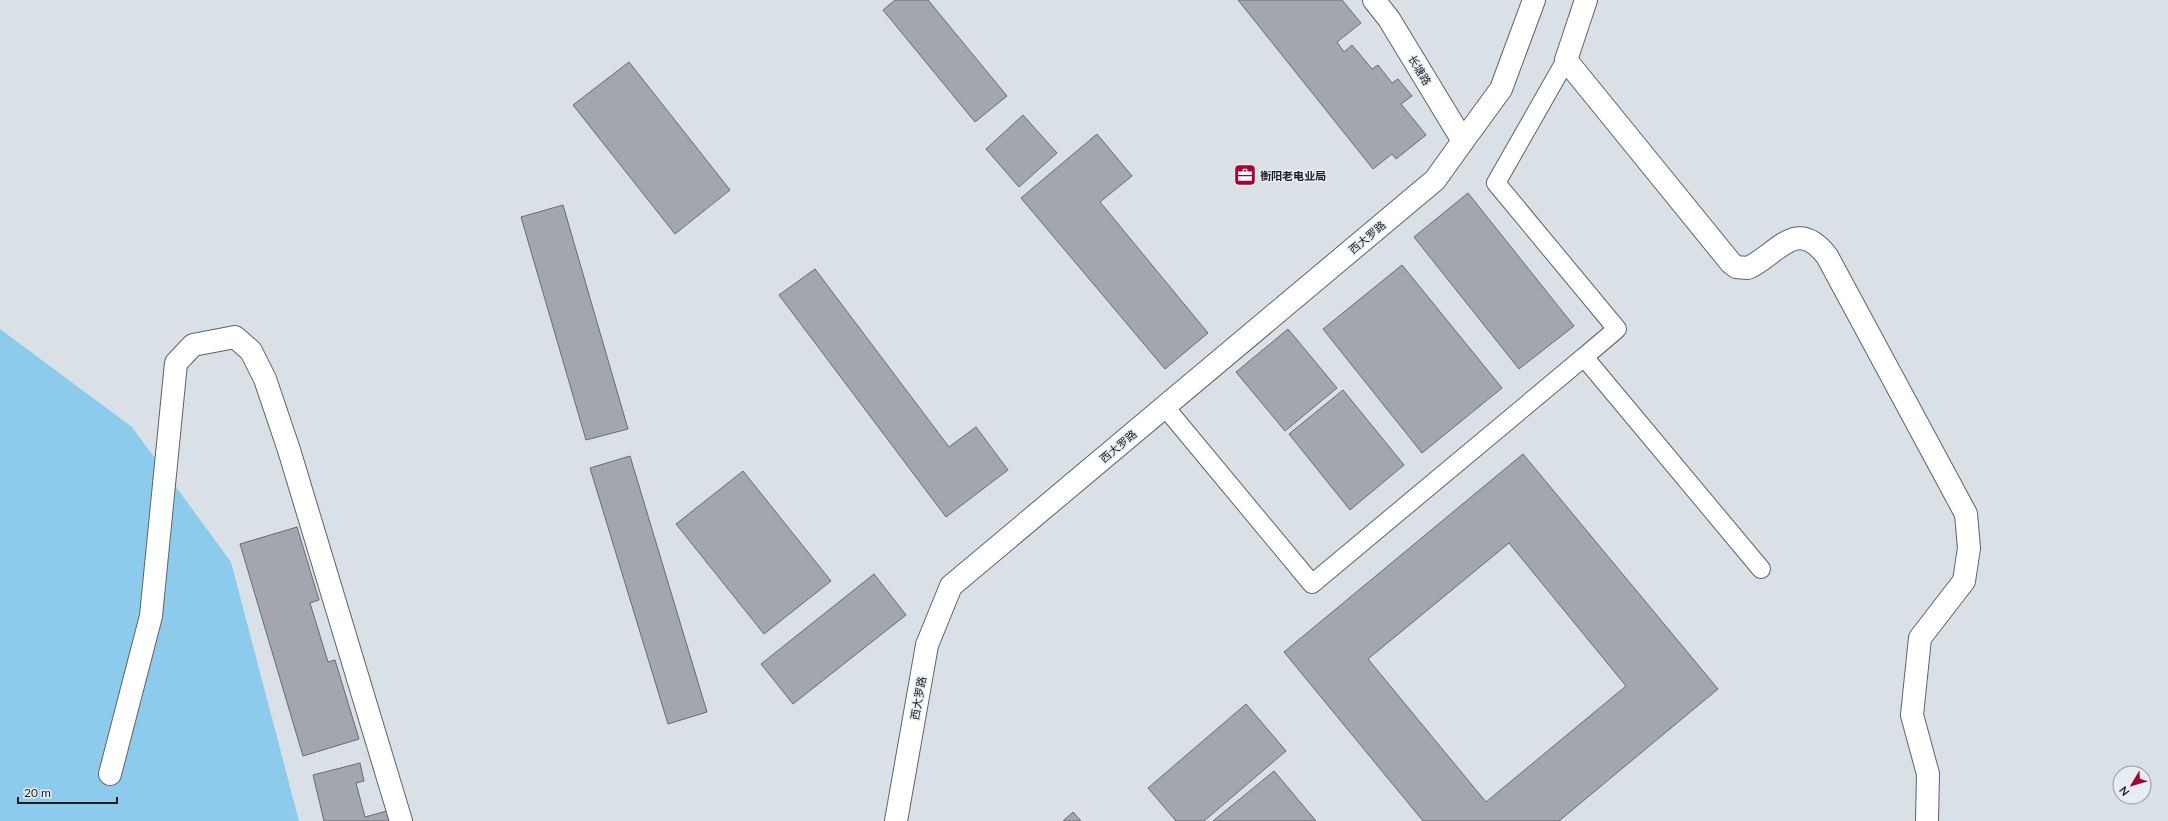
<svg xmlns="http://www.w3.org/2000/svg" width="2168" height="821" font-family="Lato,'Noto Sans SC',sans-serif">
	<rect width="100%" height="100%" fill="#d9e1e6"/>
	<path fill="#8dcbec" d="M0 329 132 427 231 562 299 821H0Z"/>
	<path fill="#a3a7ad" stroke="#686b71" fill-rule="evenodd" d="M895 0H928L1007 96 975 122 883 10Z
		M1238 0H1342L1361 23 1337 42 1344 52 1352 45 1372 69 1378 65 1392 83 1398 79 1412 96 1401 104 1426 135 1396 159 1392 154 1373 169Z
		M629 62 730 190 675 234 573 105Z
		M1023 115 1057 153 1019 187 986 149Z
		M1097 134 1132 176 1100 202 1208 333 1165 369 1021 198Z
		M1468 193 1574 326 1519 369 1414 237Z
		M563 205 628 429 586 440 521 217Z
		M1402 265 1502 388 1422 453 1323 329Z
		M815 269 949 447 976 427 1008 470 946 517 779 295Z
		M1288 329 1337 388 1285 431 1236 372Z
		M1343 390 1404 465 1350 510 1289 434Z
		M1523 454 1718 689 1559 821H1423L1284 652ZM1509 543 1626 686 1486 802 1368 659Z
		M630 456 707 712 668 724 590 468Z
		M743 471 831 581 764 634 676 524Z
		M297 527 319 600 310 603 328 662 335 660 359 739 303 756 240 544Z
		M874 574 906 615 793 704 761 664Z
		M1246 704 1286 751 1204 821H1176L1148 788Z
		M360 763 364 781 356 783 365 817 387 811 390 821H324L313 775Z
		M1274 771 1316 821H1213Z
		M1073 812 1081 821H1063Z"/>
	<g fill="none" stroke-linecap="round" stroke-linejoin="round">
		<g stroke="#5d6468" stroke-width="20">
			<path id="service" d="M1566 60 1496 183 1617 329 1584 357
				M1165 407 1312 584 1584 357 1761 569"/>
		</g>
		<g stroke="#5d6468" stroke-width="24">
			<path id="minor" d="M1374 0 1389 19 1463 141 1501 89 1534 0
				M1586 0 1566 60 1731 263 1736 267 1748 268C1778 254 1796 216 1827 256L1966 514 1969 548 1964 581 1920 638 1912 715 1928 774 1927 821
				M110 774 151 616 176 363 193 345 235 337 251 351 265 379 289 450 401 821"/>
		</g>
		<g stroke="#5d6468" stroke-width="24">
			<path id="tertiary" d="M896 821 927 645 951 586 1435 180 1463 141"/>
		</g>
		<use href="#service" stroke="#fff" stroke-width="18"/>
		<use href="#minor" stroke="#fff" stroke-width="22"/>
		<use href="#tertiary" stroke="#fff" stroke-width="22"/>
	</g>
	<defs>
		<g id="office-square" transform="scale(1.15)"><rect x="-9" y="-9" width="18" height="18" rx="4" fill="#a2043a" stroke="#e7eef3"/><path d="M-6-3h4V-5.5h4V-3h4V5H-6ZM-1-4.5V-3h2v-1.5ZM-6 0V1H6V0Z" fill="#fff"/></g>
	</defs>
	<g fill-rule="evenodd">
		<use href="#office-square" x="1245" y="175"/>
	</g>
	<g text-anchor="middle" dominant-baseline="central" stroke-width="3" stroke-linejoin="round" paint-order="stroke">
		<g font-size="11" fill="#1b1e1f" stroke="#e7eef3">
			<text transform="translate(1420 70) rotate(59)">长塘路</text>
			<text transform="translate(1367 237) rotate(-40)">西大罗路</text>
			<text transform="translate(1118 446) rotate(-40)">西大罗路</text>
			<text transform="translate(918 698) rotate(-80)">西大罗路</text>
		</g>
		<g font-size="11" font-weight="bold" fill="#1b1e1f" stroke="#e7eef3" text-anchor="start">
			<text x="1260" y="175">衡阳老电业局</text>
		</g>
	</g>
	<g transform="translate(2132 785) rotate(232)"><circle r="19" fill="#e7eef3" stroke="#959b9e"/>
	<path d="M0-3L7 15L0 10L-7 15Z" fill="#a2043a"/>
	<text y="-6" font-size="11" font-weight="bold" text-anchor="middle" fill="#1b1e1f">N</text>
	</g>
	<path d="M18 797v6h99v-6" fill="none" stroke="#1b1e1f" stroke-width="2"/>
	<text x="24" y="797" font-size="12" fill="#1b1e1f" stroke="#e7eef3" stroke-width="3" paint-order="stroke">20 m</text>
</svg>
